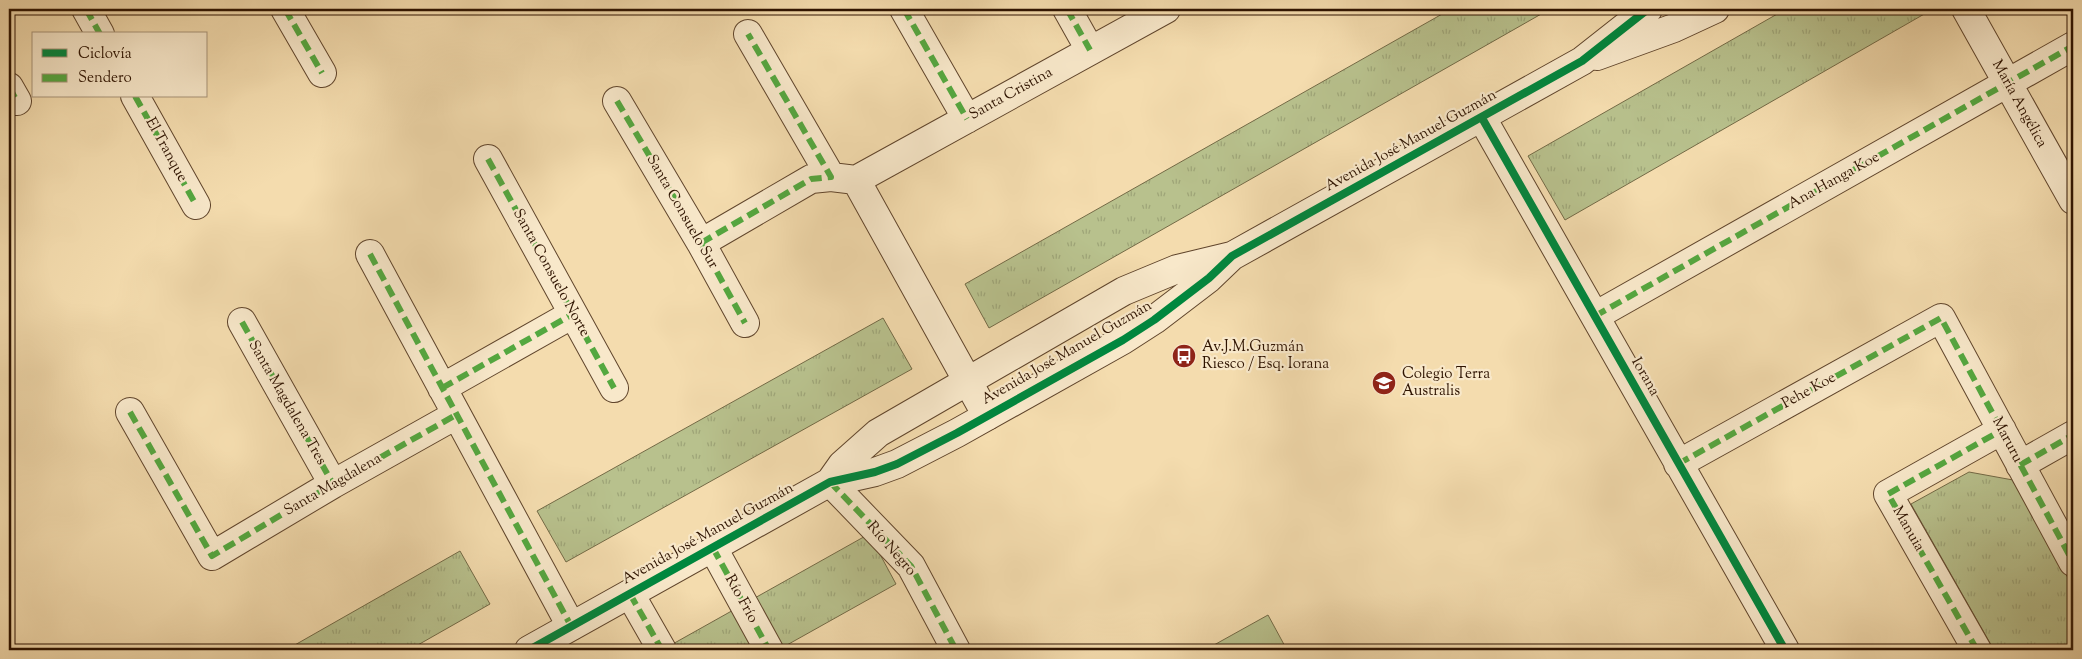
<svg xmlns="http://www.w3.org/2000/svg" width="2082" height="659" font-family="'Sorts Mill Goudy',serif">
	<defs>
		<pattern id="grass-tufts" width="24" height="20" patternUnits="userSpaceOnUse" patternTransform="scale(1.25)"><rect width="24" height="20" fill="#b8c18d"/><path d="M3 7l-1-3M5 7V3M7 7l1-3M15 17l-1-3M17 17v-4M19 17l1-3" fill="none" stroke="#9ea578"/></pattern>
	</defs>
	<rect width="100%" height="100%" fill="#f4dcae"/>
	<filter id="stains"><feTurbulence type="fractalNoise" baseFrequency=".004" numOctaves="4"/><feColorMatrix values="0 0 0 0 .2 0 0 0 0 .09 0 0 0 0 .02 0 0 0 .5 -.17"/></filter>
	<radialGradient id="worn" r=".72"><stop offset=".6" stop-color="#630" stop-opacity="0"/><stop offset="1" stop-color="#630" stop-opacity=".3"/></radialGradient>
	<path fill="url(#grass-tufts)" stroke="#736a46" d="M1451 9H1550L989 328 965 284Z
		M1786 9H1933L1565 220 1528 156Z
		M883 318 912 369 566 562 537 511Z
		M1969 472 2013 480 2073 587V650H1994L1911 504Z
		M869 534 896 584 778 650H662Z
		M460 551 490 604 409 650H286Z"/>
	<path fill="#b8c18d" stroke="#736a46" d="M1268 615 1287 650H1205Z"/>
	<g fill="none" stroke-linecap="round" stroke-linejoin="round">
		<g stroke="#60452c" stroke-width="30">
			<path id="minor" d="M86 9 100 34
				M285 9 322 73
				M904 9 967 119
				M1067 9 1090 50
				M1966 9 2073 200
				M748 34 831 177
				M9 87 17 101
				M135 96 196 205
				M617 101 701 243 745 323
				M1482 118 1785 650
				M488 159 614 388
				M856 180 1166 9
				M701 243 811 179 831 177 856 180 987 416
				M370 254 571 626
				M1595 316 2073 46
				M242 322 333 484
				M442 388 573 314
				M130 412 212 556 333 484 456 415
				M1678 464 1941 318 2073 562
				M2020 465 2073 435
				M830 482 911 566 956 650
				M713 548 769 650
				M630 594 662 650
				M1977 650 1888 494 2002 430"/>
		</g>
		<g stroke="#60452c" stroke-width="30">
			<path id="tertiary" d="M1597 56 1674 28 1715 9
				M830 482 842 465 878 433 1124 291 1177 269 1231 256
				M529 650 830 482 875 472 897 464 957 433 1123 340 1154 320 1209 278 1232 256 1582 61 1648 9"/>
		</g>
		<use href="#minor" stroke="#f8e8ca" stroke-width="28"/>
		<use href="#tertiary" stroke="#f8e8ca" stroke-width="28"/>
		<path stroke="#54a840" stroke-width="6" stroke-dasharray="12 6" stroke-linecap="butt" d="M86 9 100 34
			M285 9 322 73
			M904 9 967 119
			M1067 9 1090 50
			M9 87 17 101
			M135 96 196 205
			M617 101 701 243 745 323
			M488 159 614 388
			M701 243 811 179 831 177 748 34
			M370 254 571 626
			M1595 316 2073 46
			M242 322 333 484
			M442 388 573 314
			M130 412 212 556 333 484 456 415
			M1678 464 1941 318 2073 562
			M2020 465 2073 435
			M830 482 911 566 956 650
			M713 548 769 650
			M630 594 662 650
			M1977 650 1888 494 2002 430"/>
		<g stroke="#f8e8ca" stroke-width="11">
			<path id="cycleway" d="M1482 118 1785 650
				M529 650 830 482 875 472 897 464 957 433 1123 340 1154 320 1209 278 1232 256 1582 61 1648 9"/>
		</g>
		<use href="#cycleway" stroke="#00873e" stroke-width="8"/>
	</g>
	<defs>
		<g id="bus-disc" transform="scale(1.25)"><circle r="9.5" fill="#8f2418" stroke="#f8e8ca"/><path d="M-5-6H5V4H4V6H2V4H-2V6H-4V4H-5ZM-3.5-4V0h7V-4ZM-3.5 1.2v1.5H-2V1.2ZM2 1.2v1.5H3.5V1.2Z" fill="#fff"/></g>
		<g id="school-disc" transform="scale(1.25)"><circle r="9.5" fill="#8f2418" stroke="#f8e8ca"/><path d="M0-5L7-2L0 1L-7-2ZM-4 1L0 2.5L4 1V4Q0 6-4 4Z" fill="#fff"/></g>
	</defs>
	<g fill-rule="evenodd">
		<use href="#bus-disc" x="1184" y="356"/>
		<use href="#school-disc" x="1384" y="383"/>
	</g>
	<g text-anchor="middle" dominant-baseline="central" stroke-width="4.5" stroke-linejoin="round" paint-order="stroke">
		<g font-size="15" fill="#2e1300" stroke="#f8e8ca">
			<text transform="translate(1011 94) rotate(-29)">Santa Cristina</text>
			<text transform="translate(2019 104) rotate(61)">María Angélica</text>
			<text transform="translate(1411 141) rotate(-29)">Avenida José Manuel Guzmán</text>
			<text transform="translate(166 150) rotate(61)">El Tranque</text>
			<text transform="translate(1834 181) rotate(-29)">Ana Hanga Koe</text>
			<text transform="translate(682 212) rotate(60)">Santa Consuelo Sur</text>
			<text transform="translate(551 273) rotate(61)">Santa Consuelo Norte</text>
			<text transform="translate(1067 353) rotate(-30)">Avenida José Manuel Guzmán</text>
			<text transform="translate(1645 377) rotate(60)">Iorana</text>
			<text transform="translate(1809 391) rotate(-29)">Pehe Koe</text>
			<text transform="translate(287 403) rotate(60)">Santa Magdalena Tres</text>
			<text transform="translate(2007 440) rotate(62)">Maruru</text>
			<text transform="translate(333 485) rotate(-30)">Santa Magdalena</text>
			<text transform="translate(1908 529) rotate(60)">Manuia</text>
			<text transform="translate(708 534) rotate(-29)">Avenida José Manuel Guzmán</text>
			<text transform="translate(891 549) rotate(49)">Río Negro</text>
			<text transform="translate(741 599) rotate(61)">Río Frío</text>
		</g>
		<g font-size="15" fill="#2e1300" stroke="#f8e8ca" text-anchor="start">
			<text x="1202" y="347">Av.J.M.Guzmán<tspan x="1202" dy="17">Riesco / Esq. Iorana</tspan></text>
			<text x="1402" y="374">Colegio Terra<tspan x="1402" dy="17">Australis</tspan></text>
		</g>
	</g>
	<rect width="2082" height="659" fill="none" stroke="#f4dcae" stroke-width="30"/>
	<rect x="10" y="10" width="2062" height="639" fill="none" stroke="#2e1300" stroke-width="2.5"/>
	<rect x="15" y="15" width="2052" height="629" fill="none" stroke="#2e1300"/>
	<rect x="32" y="32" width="175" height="65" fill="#f8e8ca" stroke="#a79379"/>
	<rect x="42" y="49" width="25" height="8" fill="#00873e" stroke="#a79379"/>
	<text x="78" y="58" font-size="15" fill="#2e1300">Ciclovía</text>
	<rect x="42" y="74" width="25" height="8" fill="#54a840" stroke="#a79379"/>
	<text x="78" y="82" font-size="15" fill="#2e1300">Sendero</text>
	<rect width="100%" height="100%" filter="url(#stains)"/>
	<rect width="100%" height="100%" fill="url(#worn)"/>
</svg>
